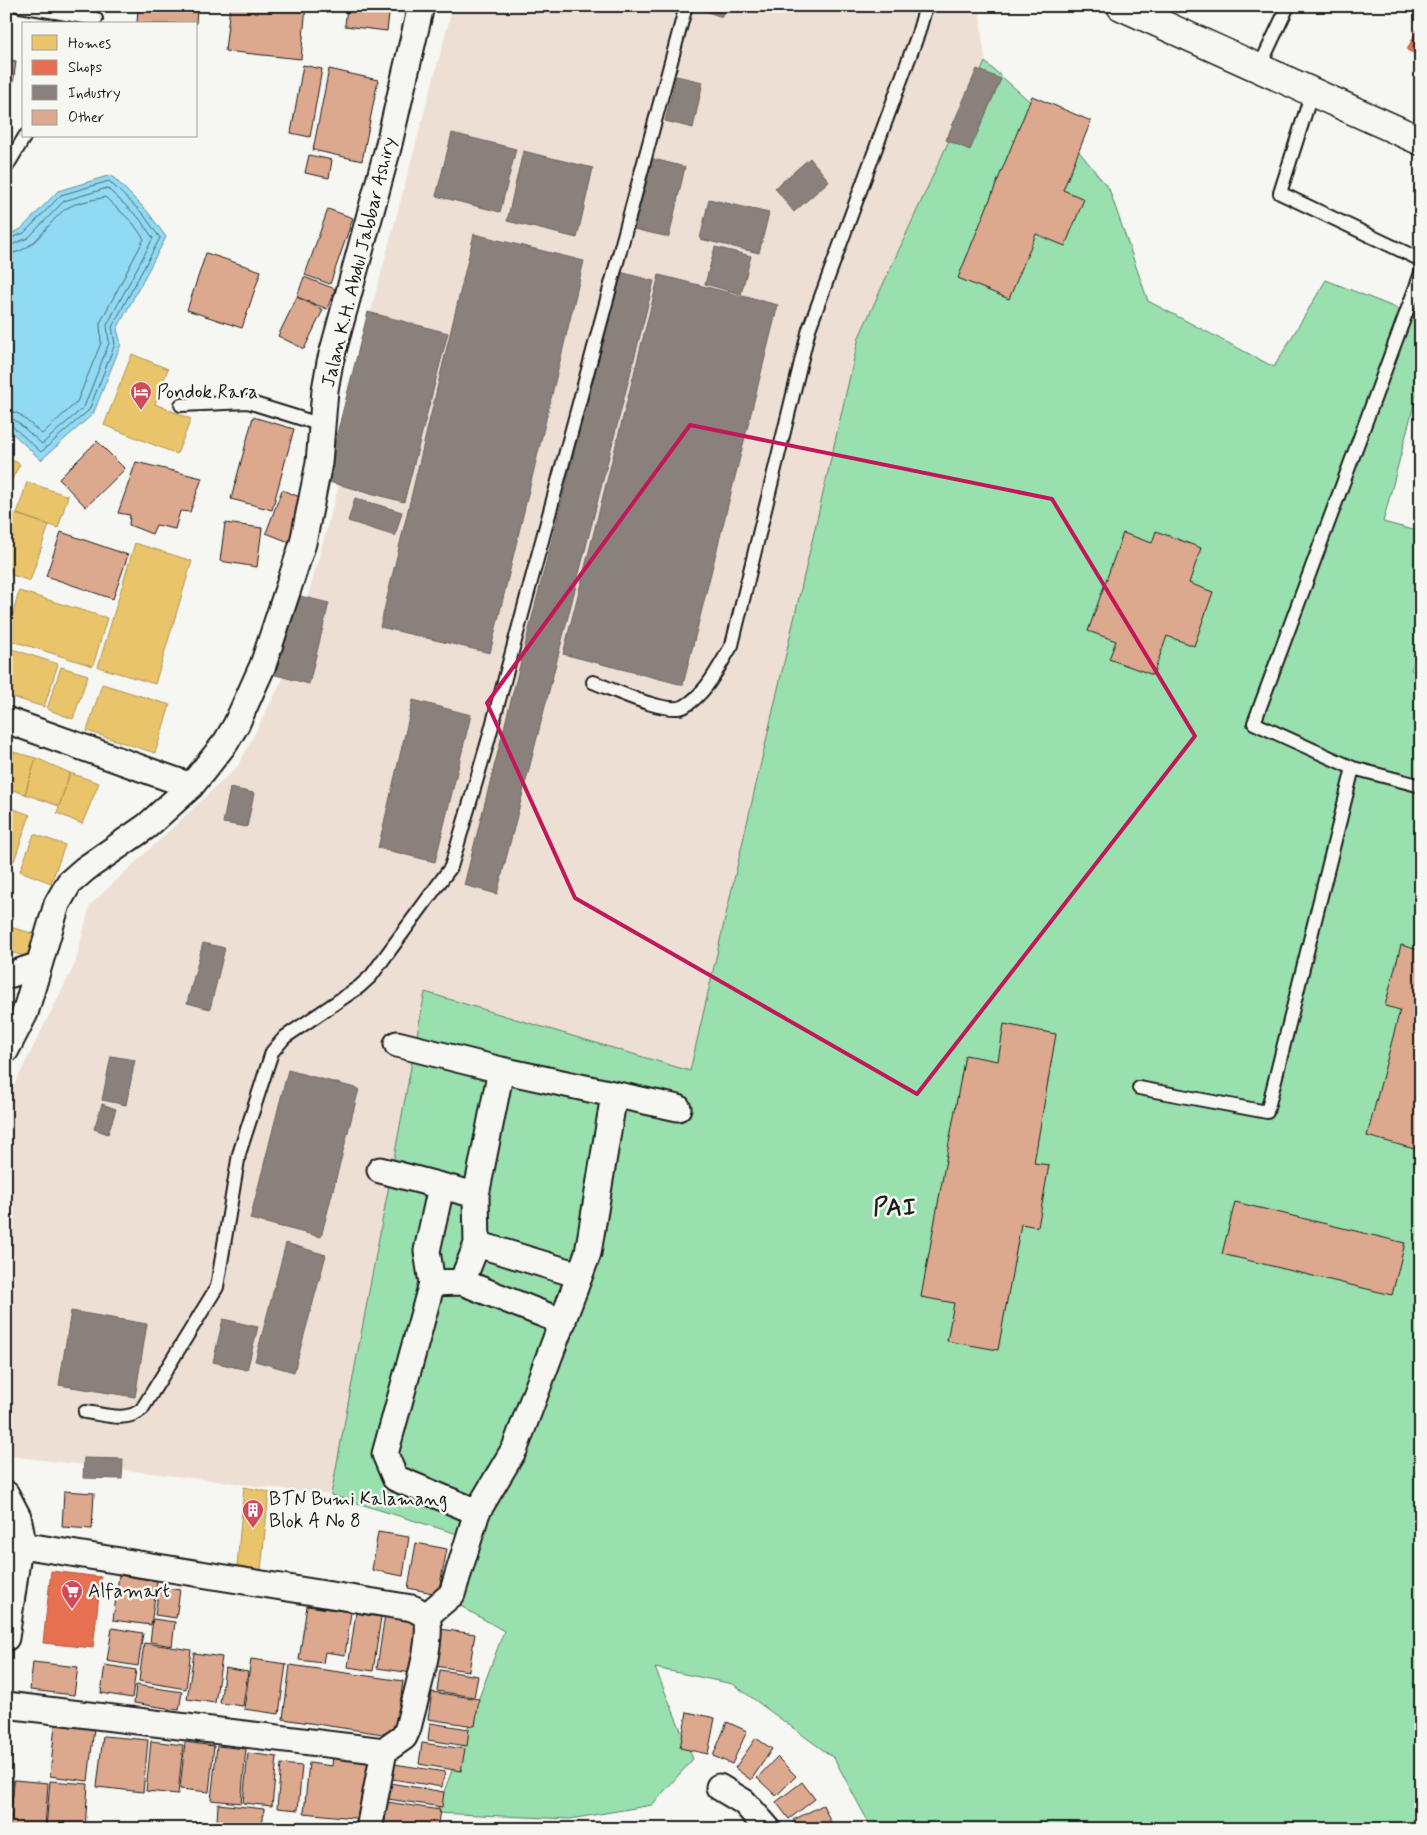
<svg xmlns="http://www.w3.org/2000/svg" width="1427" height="1835" font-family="Mynerve,sans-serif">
	<rect width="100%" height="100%" fill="#f6f6f2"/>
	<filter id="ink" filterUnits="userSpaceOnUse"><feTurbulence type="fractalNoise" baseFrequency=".02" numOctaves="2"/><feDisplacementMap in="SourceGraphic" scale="10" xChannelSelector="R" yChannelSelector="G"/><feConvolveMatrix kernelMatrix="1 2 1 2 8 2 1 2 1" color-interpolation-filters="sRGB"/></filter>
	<g filter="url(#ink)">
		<path fill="#eedfd4" d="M453 6H979L985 62 859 337 690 1072 425 992 331 1495 10 1456 6 1450V1101L75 964 90 905 238 766 287 671 360 410 355 370Z"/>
		<path fill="#99e0af" stroke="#5a7e66" d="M985 62 1061 129 1109 189 1148 301 1274 367 1326 280 1421 318V378L1383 522 1421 532V646L1411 670 1421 673V1829H872L834 1758 733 1684 655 1668 693 1759 652 1805 570 1819 436 1813 504 1631 457 1604 464 1536 331 1495 425 992 690 1071 859 337Z"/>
		<path fill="#91daf3" stroke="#628e9d" d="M111 175 147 211 166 237 117 329 121 344 93 414 41 460 6 427V236L21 229 58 191Z"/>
		<path fill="#e9c46a" stroke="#ac9253" d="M132 354 168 369 155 404 191 419 177 454 104 425Z
			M6 457 20 464 6 491Z
			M27 482 68 496 58 528 17 514Z
			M9 512 49 525 30 581 6 573V521Z
			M135 543 192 561 155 684 98 667Z
			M19 591 107 618 93 666 6 639Z
			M6 647 58 664 44 707 6 695Z
			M61 667 88 675 73 719 47 709Z
			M102 684 170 705 155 753 87 731Z
			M6 750 36 758 25 794 6 788Z
			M36 758 70 773 59 806 25 794Z
			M70 773 99 783 82 824 57 813Z
			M6 806 30 815 14 861 6 858Z
			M34 834 65 845 51 883 20 871Z
			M6 926 35 934 28 957 6 951Z
			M244 1487 269 1492 261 1570 237 1566Z"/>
		<path fill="#e76f51" stroke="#aa5641" d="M1421 22V57L1407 50Z
			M51 1571 101 1577 93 1648 43 1643Z"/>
		<path fill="#8a817c" stroke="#69635f" d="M691 6H725L722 17Z
			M977 69 1001 79 970 150 946 140Z
			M676 76 703 82 693 128 665 121Z
			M452 133 516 149 500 212 436 196Z
			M523 151 593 168 577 238 507 221Z
			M646 157 685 167 669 237 629 228Z
			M810 158 829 181 794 212 775 188Z
			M709 199 769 213 759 253 700 239Z
			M474 234 584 261 490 653 380 627Z
			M715 247 751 256 741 294 705 284Z
			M620 272 654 281 497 894 464 885Z
			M659 275 778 305 683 685 563 654Z
			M368 312 448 333 404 502 325 481Z
			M355 498 402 512 395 536 348 521Z
			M292 594 329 603 309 684 272 674Z
			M413 700 471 715 435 862 378 848Z
			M230 788 254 793 247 827 223 823Z
			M203 943 225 948 210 1009 187 1003Z
			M111 1056 135 1060 126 1105 102 1100Z
			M288 1070 359 1089 321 1237 250 1219Z
			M102 1104 116 1109 108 1134 94 1129Z
			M286 1243 326 1255 294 1372 255 1361Z
			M71 1311 147 1324 135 1397 59 1385Z
			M223 1319 258 1327 247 1370 213 1362Z
			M84 1458 123 1459 122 1479 83 1478Z"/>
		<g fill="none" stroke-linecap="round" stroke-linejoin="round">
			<path stroke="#4b6872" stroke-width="1" d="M6 240 24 233 61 195 109 181 143 214 160 238 112 327 115 344 89 410 41 452 12 426 6 424
				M6 247 28 238 64 201 107 188 139 218 153 238 107 325 109 343 84 407 42 444 15 420 6 418
				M6 254C36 253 46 222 67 208 77 202 94 200 105 197L133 223 144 239 100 323 101 343 77 402 42 434 19 414 6 410"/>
		</g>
		<path fill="#dca98f" stroke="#1c1c1c" d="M138 6H197L196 24H137Z
			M230 6H306L301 59 225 51Z
			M347 6H390L387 31 345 26Z
			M6 60 16 61 6 136Z
			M303 65 322 69 310 137 291 133Z
			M329 69 378 80 362 161 313 150Z
			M1032 96 1091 121 1063 190 1084 199 1065 246 1036 234 1009 299 958 278Z
			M309 155 332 160 329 178 305 173Z
			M328 209 353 218 330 284 305 275Z
			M206 253 261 271 242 328 187 310Z
			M304 277 335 289 327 309 297 297Z
			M297 297 323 310 304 349 278 336Z
			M253 417 294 429 272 510 231 499Z
			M1421 433V456L1413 453Z
			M97 441 125 469 86 507 59 479Z
			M136 462 202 478 190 512 180 511 175 529 156 525 152 534 129 525 130 515 118 513Z
			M282 490 305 499 289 542 266 533Z
			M1421 501V517L1416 515Z
			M225 523 262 528 257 567 220 561Z
			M1156 531 1201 548 1189 583 1213 592 1194 646 1167 636 1153 675 1109 659 1116 641 1088 631 1123 533 1152 543Z
			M61 532 128 555 113 599 46 576Z
			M1421 939V1140L1418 1150 1367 1136 1400 1010 1385 1006 1401 945 1418 950Z
			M1004 1024 1056 1034 1034 1163 1049 1165 1038 1227 1021 1224 998 1350 947 1341 954 1303 921 1297 965 1055 998 1061Z
			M1235 1202 1405 1243 1392 1295 1222 1254Z
			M64 1491 94 1493 92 1529 62 1527Z
			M378 1532 409 1537 403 1576 372 1570Z
			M416 1543 447 1549 438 1594 408 1588Z
			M119 1575 157 1581 151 1625 113 1620Z
			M159 1587 180 1590 176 1618 155 1615Z
			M307 1606 351 1612 345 1655 325 1652 323 1663 299 1660Z
			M356 1613 381 1617 373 1671 348 1667Z
			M385 1614 419 1619 412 1673 377 1668Z
			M153 1619 175 1622 172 1646 150 1642Z
			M112 1628 143 1633 138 1666 107 1661Z
			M440 1629 475 1634 469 1671 435 1666Z
			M144 1643 191 1650 186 1689 139 1681Z
			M194 1653 222 1657 215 1703 187 1699Z
			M251 1659 286 1664 279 1714 244 1709Z
			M33 1662 78 1667 74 1695 30 1690Z
			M105 1665 136 1670 132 1698 101 1693Z
			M290 1665 403 1681 396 1736 283 1719Z
			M225 1668 248 1672 243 1706 220 1703Z
			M440 1670 478 1676 474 1697 437 1691Z
			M136 1685 182 1692 179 1710 134 1703Z
			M432 1692 479 1699 475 1726 428 1719Z
			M687 1712 715 1718 708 1754 680 1748Z
			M56 1714 95 1719 88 1781 50 1776Z
			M727 1722 747 1731 732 1764 713 1756Z
			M430 1723 469 1729 467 1746 428 1740Z
			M103 1736 148 1740 143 1792 97 1787Z
			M756 1738 772 1749 751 1780 735 1768Z
			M151 1741 183 1745 178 1794 146 1791Z
			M185 1742 214 1746 209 1792 180 1789Z
			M422 1743 465 1749 461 1771 419 1764Z
			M217 1746 246 1749 241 1803 211 1800Z
			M248 1753 277 1757 272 1806 243 1803Z
			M333 1755 370 1759 364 1819 304 1813 309 1763 332 1766Z
			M777 1757 796 1776 776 1796 757 1778Z
			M388 1763 445 1772 442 1787 386 1778Z
			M281 1764 302 1766 298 1810 277 1808Z
			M6 1780 14 1781 10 1829H6Z
			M14 1780 48 1783 45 1829H10Z
			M50 1781 88 1784 85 1829H46Z
			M802 1782 815 1799 789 1819 776 1802Z
			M390 1783 444 1792 442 1807 388 1799Z
			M387 1802 440 1810 437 1829 384 1828Z
			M218 1804 264 1809 262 1827 217 1822Z
			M823 1805 834 1829H798L793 1820Z
			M212 1825 243 1829H212Z
			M163 1826 184 1829H163Z"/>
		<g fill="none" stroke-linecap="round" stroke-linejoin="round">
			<g stroke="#1c1c1c" stroke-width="16">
				<path id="lane" d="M20 6 96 19
					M1259 68 1288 6
					M1312 92 1280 193 1421 260
					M6 168 25 136
					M181 405 248 402 322 425
					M593 682C612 689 668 716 685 706 707 693 719 666 732 645L809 329 918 34 926 6
					M1353 768 1421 786
					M1139 1088 1267 1112 1353 768 1254 723 1421 273
					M85 1412C103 1414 127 1423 142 1409L217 1287 239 1154 272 1052 285 1037 359 987 371 976 451 867 488 741 686 6"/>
			</g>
			<g stroke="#1c1c1c" stroke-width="29">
				<path id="street" d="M6 720 191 786
					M6 976 39 965
					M397 1044 501 1070 678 1108
					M6 1050 25 1013 57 904 69 883 85 869 147 826 191 786 226 742 236 725 263 665 303 543 319 463 325 390 330 362 388 148 421 6
					M380 1170 476 1195 501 1070
					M477 1244 579 1275
					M462 1282 477 1244 476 1195
					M432 1283 462 1282 563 1322
					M6 1494 18 1517 21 1532 6 1638
					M477 1512 515 1448 588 1253 614 1095
					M425 1617 452 1594 477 1512 395 1478 385 1454 432 1283 427 1251 441 1187
					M6 1705 384 1751 404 1737 408 1728C414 1702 431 1647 428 1623 427 1615 419 1611 412 1608L21 1545
					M719 1787 744 1802 768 1829
					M369 1829 384 1751"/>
			</g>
			<g stroke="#1c1c1c" stroke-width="31">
				<path id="highway" d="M1121 6 1421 141"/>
			</g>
			<use href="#lane" stroke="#f6f6f2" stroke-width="12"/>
			<use href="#street" stroke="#f6f6f2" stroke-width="25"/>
			<use href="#highway" stroke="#f6f6f2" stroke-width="28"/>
		</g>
	</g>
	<path fill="none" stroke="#c2185b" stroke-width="4" stroke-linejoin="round" d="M690 425 1052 499 1195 736 917 1094 575 898 487 703Z"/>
	<defs>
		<g id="hotel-pin" transform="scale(1.125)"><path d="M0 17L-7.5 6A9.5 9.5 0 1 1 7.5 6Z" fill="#d1495b" stroke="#f6f6f2"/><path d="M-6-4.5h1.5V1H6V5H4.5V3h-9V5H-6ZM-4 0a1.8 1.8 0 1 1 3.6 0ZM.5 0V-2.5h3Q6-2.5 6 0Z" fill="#fff"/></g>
		<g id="building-pin" transform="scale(1.125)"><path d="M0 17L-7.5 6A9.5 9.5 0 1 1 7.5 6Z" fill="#d1495b" stroke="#f6f6f2"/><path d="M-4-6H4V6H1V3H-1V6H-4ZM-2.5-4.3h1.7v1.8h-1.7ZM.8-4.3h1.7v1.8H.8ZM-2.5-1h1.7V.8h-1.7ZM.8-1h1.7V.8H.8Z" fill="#fff"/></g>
		<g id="supermarket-pin" transform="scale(1.125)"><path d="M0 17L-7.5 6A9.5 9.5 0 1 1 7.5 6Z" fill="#d1495b" stroke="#f6f6f2"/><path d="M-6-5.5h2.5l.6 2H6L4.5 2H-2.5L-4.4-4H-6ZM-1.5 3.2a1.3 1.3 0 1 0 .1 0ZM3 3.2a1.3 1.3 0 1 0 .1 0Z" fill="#fff"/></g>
	</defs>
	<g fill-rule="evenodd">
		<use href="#hotel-pin" x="141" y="392"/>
		<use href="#building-pin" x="253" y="1510"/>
		<use href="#supermarket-pin" x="72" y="1591"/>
	</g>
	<g text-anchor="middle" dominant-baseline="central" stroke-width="5" stroke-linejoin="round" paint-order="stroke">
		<g font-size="19" fill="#1c1c1c" stroke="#f6f6f2">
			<text transform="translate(359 262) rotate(-76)">Jalan K.H. Abdul Jabbar Ashiry</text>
		</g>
		<g font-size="19" fill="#1c1c1c" stroke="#f6f6f2" text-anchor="start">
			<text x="157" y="392">Pondok Rara</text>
			<text x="269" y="1499">BTN Bumi Kalamang<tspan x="269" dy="22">Blok A No 8</tspan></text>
			<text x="88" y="1591">Alfamart</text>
		</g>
		<g font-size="24" font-weight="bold" letter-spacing="1" fill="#1c1c1c" stroke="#f6f6f2">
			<text x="895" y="1208">PAI</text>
		</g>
	</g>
	<rect width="1427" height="1835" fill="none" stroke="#f6f6f2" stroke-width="25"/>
	<rect x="12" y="12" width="1402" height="1810" fill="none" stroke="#1c1c1c" stroke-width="2" filter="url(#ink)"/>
	<rect x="22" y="22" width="175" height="115" fill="#f6f6f2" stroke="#9f9f9c"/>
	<rect x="32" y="35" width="25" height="15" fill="#e9c46a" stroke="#9f9f9c"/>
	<text x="68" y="48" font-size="15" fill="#1c1c1c">Homes</text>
	<rect x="32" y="60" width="25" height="15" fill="#e76f51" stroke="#9f9f9c"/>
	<text x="68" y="72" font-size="15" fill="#1c1c1c">Shops</text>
	<rect x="32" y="85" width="25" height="15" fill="#8a817c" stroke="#9f9f9c"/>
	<text x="68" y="98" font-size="15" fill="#1c1c1c">Industry</text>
	<rect x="32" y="110" width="25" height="15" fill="#dca98f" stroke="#9f9f9c"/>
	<text x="68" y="122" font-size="15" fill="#1c1c1c">Other</text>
</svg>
